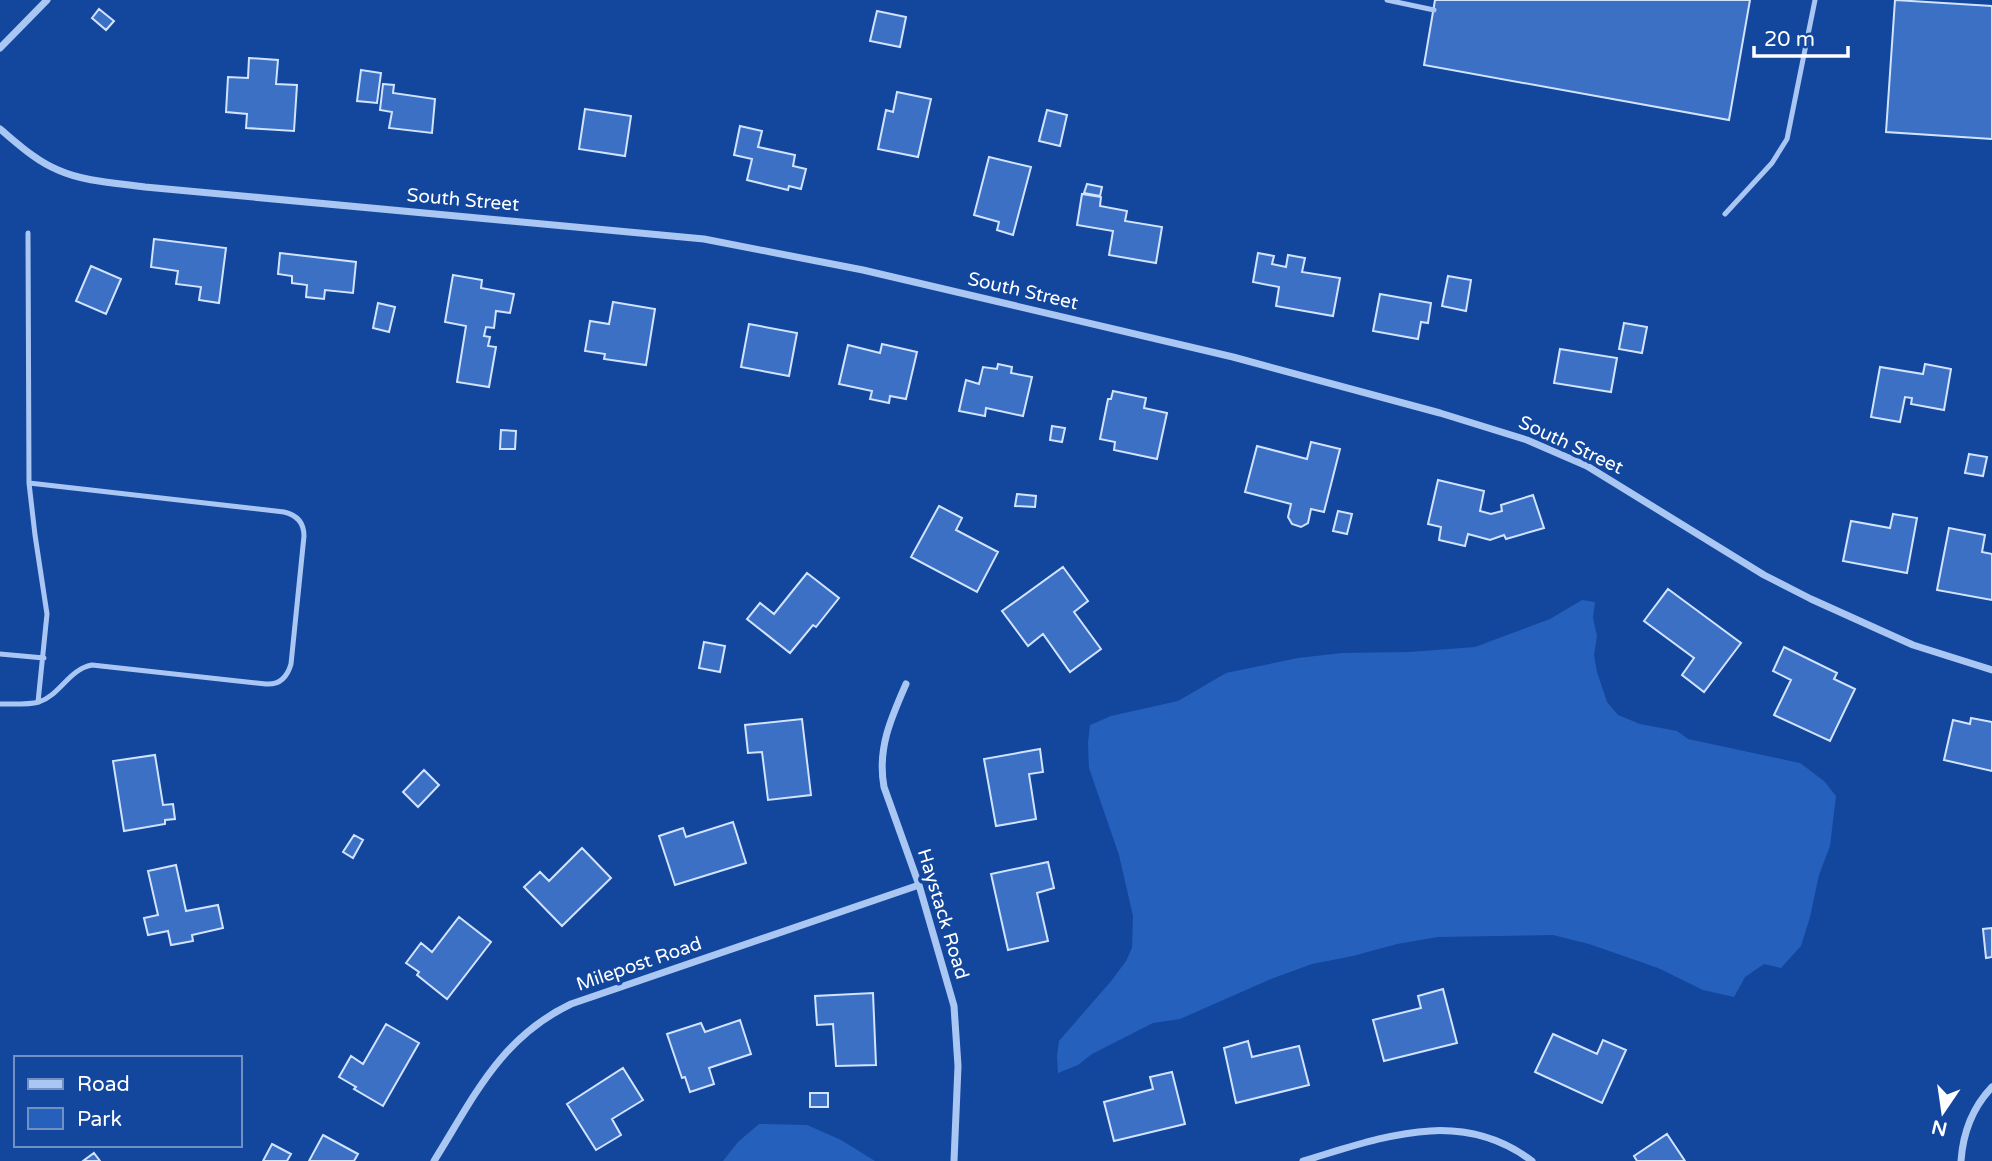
<svg xmlns="http://www.w3.org/2000/svg" width="1992" height="1161" font-family="'Varela Round',sans-serif">
	<rect width="100%" height="100%" fill="#13479e"/>
	<path fill="#2560bd" d="M1582 600 1595 602 1593 618 1597 636 1594 655 1597 672 1607 702 1618 715 1640 724 1677 731 1688 739 1800 763 1824 781 1836 796 1830 846 1819 875 1810 917 1801 946 1781 968 1764 964 1745 977 1734 997 1703 990 1658 968 1589 944 1553 935 1438 937 1397 944 1353 956 1312 964 1271 979 1180 1019 1153 1023 1092 1054 1078 1065 1058 1073 1057 1056 1059 1041 1112 980 1126 961 1132 948 1133 916 1119 855 1089 768 1088 743 1090 725 1111 716 1178 701 1226 673 1298 658 1342 653 1410 652 1475 647 1550 619Z
		M759 1124 807 1125 841 1140 875 1161H723L738 1142Z"/>
	<path fill="#3c70c5" stroke="#d2e3fe" stroke-width="2" d="M1435 0H1750L1729 120 1424 65Z
		M1895 0 1992 6V139L1886 132Z
		M99 9 114 21 106 30 92 18Z
		M877 11 906 17 900 47 870 41Z
		M249 58 278 60 276 84 297 85 294 131 246 128 247 114 226 112 228 77 248 78Z
		M361 70 381 73 377 103 357 101Z
		M383 84 394 85 393 93 435 99 432 133 389 128 392 112 380 110Z
		M897 92 931 99 918 157 878 149 886 110 893 112Z
		M585 109 631 116 625 156 579 149Z
		M1047 110 1067 115 1060 146 1039 141Z
		M740 126 762 131 758 147 795 155 793 166 806 169 801 189 789 186 788 190 747 180 752 159 734 155Z
		M989 157 1031 167 1013 235 997 230 999 222 974 215Z
		M1087 184 1102 187 1100 196 1084 193Z
		M1082 194 1101 197 1100 206 1127 211 1125 221 1162 227 1156 263 1109 255 1113 231 1077 225Z
		M154 239 226 248 219 303 199 300 201 287 176 284 178 271 151 267Z
		M280 253 356 262 353 293 325 290 324 299 306 297 307 285 292 283V276L278 274Z
		M1258 253 1274 256 1272 264 1286 267 1288 255 1305 258 1302 272 1340 278 1333 316 1276 306 1279 287 1253 282Z
		M91 266 121 279 106 314 76 301Z
		M453 275 482 280 481 288 514 294 510 313 496 311 494 328 486 327 484 336 490 337 488 346 496 347 489 387 457 382 466 326 445 322Z
		M1448 276 1471 280 1466 311 1442 306Z
		M1380 294 1431 303 1428 323 1421 322 1418 339 1373 331Z
		M613 302 655 309 646 365 604 359 605 354 585 351 590 321 609 324Z
		M378 303 395 307 389 332 373 328Z
		M1624 323 1647 327 1642 353 1619 349Z
		M749 324 797 333 789 376 741 367Z
		M882 344 917 352 906 399 890 396 889 403 870 399 872 391 839 384 848 345 880 353Z
		M1560 349 1617 358 1611 392 1554 383Z
		M998 364 1012 367 1011 373 1032 377 1023 416 986 408 985 416 959 411 966 380 979 384 983 367 997 369Z
		M1925 364 1951 369 1944 410 1911 404 1912 398 1905 397 1900 422 1871 417 1880 367 1923 374Z
		M1113 391 1146 398 1144 408 1167 413 1157 459 1114 450 1115 442 1100 439 1108 399H1111Z
		M1052 426 1065 428 1062 442 1050 440Z
		M501 430 516 431 515 449H500Z
		M1311 442 1340 449 1324 512 1311 509 1308 523 1301 527 1292 524 1288 517 1291 504 1245 492 1257 446 1307 459Z
		M1969 454 1987 457 1983 476 1965 473Z
		M1438 480 1484 491 1480 511 1491 514 1502 511 1501 505 1533 495 1544 528 1506 539 1504 535 1490 540 1468 534 1465 546 1439 540 1441 527 1428 524Z
		M1017 494 1036 496 1035 507 1015 506Z
		M939 506 962 518 956 530 998 552 977 592 911 557Z
		M1338 511 1352 514 1347 534 1333 531Z
		M1893 514 1917 518 1907 573 1843 561 1851 521 1890 528Z
		M1949 528 1985 535 1982 552 1992 554V600L1937 590Z
		M1063 567 1088 601 1074 612 1101 649 1070 672 1043 634 1028 646 1002 611Z
		M807 573 839 598 816 627 813 625 790 653 747 619 760 603 774 614Z
		M1668 589 1741 643 1704 692 1682 675 1694 658 1644 621Z
		M704 642 725 646 720 672 699 668Z
		M1784 647 1837 673 1834 679 1855 689 1830 741 1774 715 1791 680 1773 671Z
		M1971 718 1992 722V771L1944 760 1953 720 1970 724Z
		M802 719 811 795 768 800 762 752 748 753 745 725Z
		M1040 749 1043 772 1029 774 1036 819 996 826 984 759Z
		M155 755 163 805 173 804 175 819 165 820V824L124 831 113 761Z
		M424 770 439 785 418 807 403 792Z
		M733 822 746 863 675 885 659 836 683 828 686 837Z
		M354 835 363 840 353 858 343 852Z
		M582 848 611 878 562 926 524 887 540 872 549 881Z
		M1048 862 1054 888 1037 893 1048 941 1008 950 991 874Z
		M176 865 186 911 218 905 223 928 192 935 193 941 171 945 168 931 148 935 144 918 158 915 148 871Z
		M459 917 491 942 447 999 417 975 419 972 406 963 421 943 432 952Z
		M1992 928V957L1986 958 1983 929Z
		M1443 989 1457 1043 1384 1061 1373 1020 1421 1008 1418 996Z
		M873 993 876 1065 836 1066 833 1024 817 1025 815 996Z
		M740 1020 751 1054 709 1068 714 1084 690 1092 685 1077 682 1078 667 1034 701 1023 705 1032Z
		M386 1024 419 1043 383 1106 354 1089 356 1087 339 1077 351 1056 363 1064Z
		M1553 1034 1597 1054 1603 1040 1626 1050 1602 1103 1535 1072Z
		M1248 1041 1252 1057 1299 1046 1309 1085 1236 1103 1224 1048Z
		M623 1068 643 1100 612 1119 621 1135 596 1150 567 1104Z
		M1172 1072 1185 1124 1114 1141 1104 1102 1153 1089 1150 1077Z
		M810 1093H828V1107H810Z
		M1667 1134 1685 1161H1637L1634 1156Z
		M323 1135 358 1154 354 1161H309Z
		M272 1144 291 1154 287 1161H263Z
		M94 1153 100 1161H83Z"/>
	<g fill="none" stroke-linecap="round" stroke-linejoin="round">
		<path stroke="#aac7f4" stroke-width="5" d="M1387 0 1434 10
			M1725 214 1772 163 1787 139 1815 0
			M28 233 29 483
			M0 654 44 658
			M0 704C12 704 27 705 39 702 60 695 69 669 92 665L266 684C279 685 287 678 291 664L304 536C304 523 297 515 284 512L29 483 35 535 47 614 38 702"/>
		<path stroke="#aac7f4" stroke-width="7" d="M0 48 47 0
			M0 129C18 144 36 161 58 170 85 182 117 183 145 187L704 239 863 270 1233 357 1440 413 1527 440 1587 466 1764 575 1811 599 1913 645 1992 670
			M906 684C891 718 877 749 884 787L919 885 954 1006 958 1066 954 1161
			M434 1161C474 1097 500 1038 571 1004L919 885
			M1303 1161C1381 1138 1459 1106 1532 1161
			M1961 1161C1963 1132 1972 1108 1992 1087"/>
	</g>
	<g text-anchor="middle" dominant-baseline="central" stroke-width="7" stroke-linejoin="round" paint-order="stroke">
		<g font-size="19" fill="#fff" stroke="#13479e">
			<text transform="translate(463 200) rotate(5)">South Street</text>
			<text transform="translate(1023 291) rotate(13)">South Street</text>
			<text transform="translate(1571 445) rotate(25)">South Street</text>
			<text transform="translate(943 914) rotate(73)">Haystack Road</text>
			<text transform="translate(639 964) rotate(-19)">Milepost Road</text>
		</g>
	</g>
	<rect x="14" y="1056" width="228" height="91" fill="#13479e" stroke="#7191c5" stroke-width="2"/>
	<rect x="28" y="1079" width="35" height="10" fill="#aac7f4" stroke="#7191c5" stroke-width="2"/>
	<text x="77" y="1091" font-size="21" fill="#ffffff">Road</text>
	<rect x="28" y="1108" width="35" height="21" fill="#2560bd" stroke="#7191c5" stroke-width="2"/>
	<text x="77" y="1126" font-size="21" fill="#ffffff">Park</text>
	<g transform="translate(1943 1112) rotate(193)" stroke="#13479e" stroke-width="5" paint-order="stroke">
	<path d="M0-5L12 26L0 18L-12 26Z" fill="#ffffff"/>
	<text y="-10" font-size="19" font-weight="bold" text-anchor="middle" fill="#ffffff">N</text>
	</g>
	<path d="M1754 46v10h94v-10" fill="none" stroke="#ffffff" stroke-width="3.5"/>
	<text x="1764" y="46" font-size="21" fill="#ffffff" stroke="#13479e" stroke-width="5" paint-order="stroke">20 m</text>
</svg>
